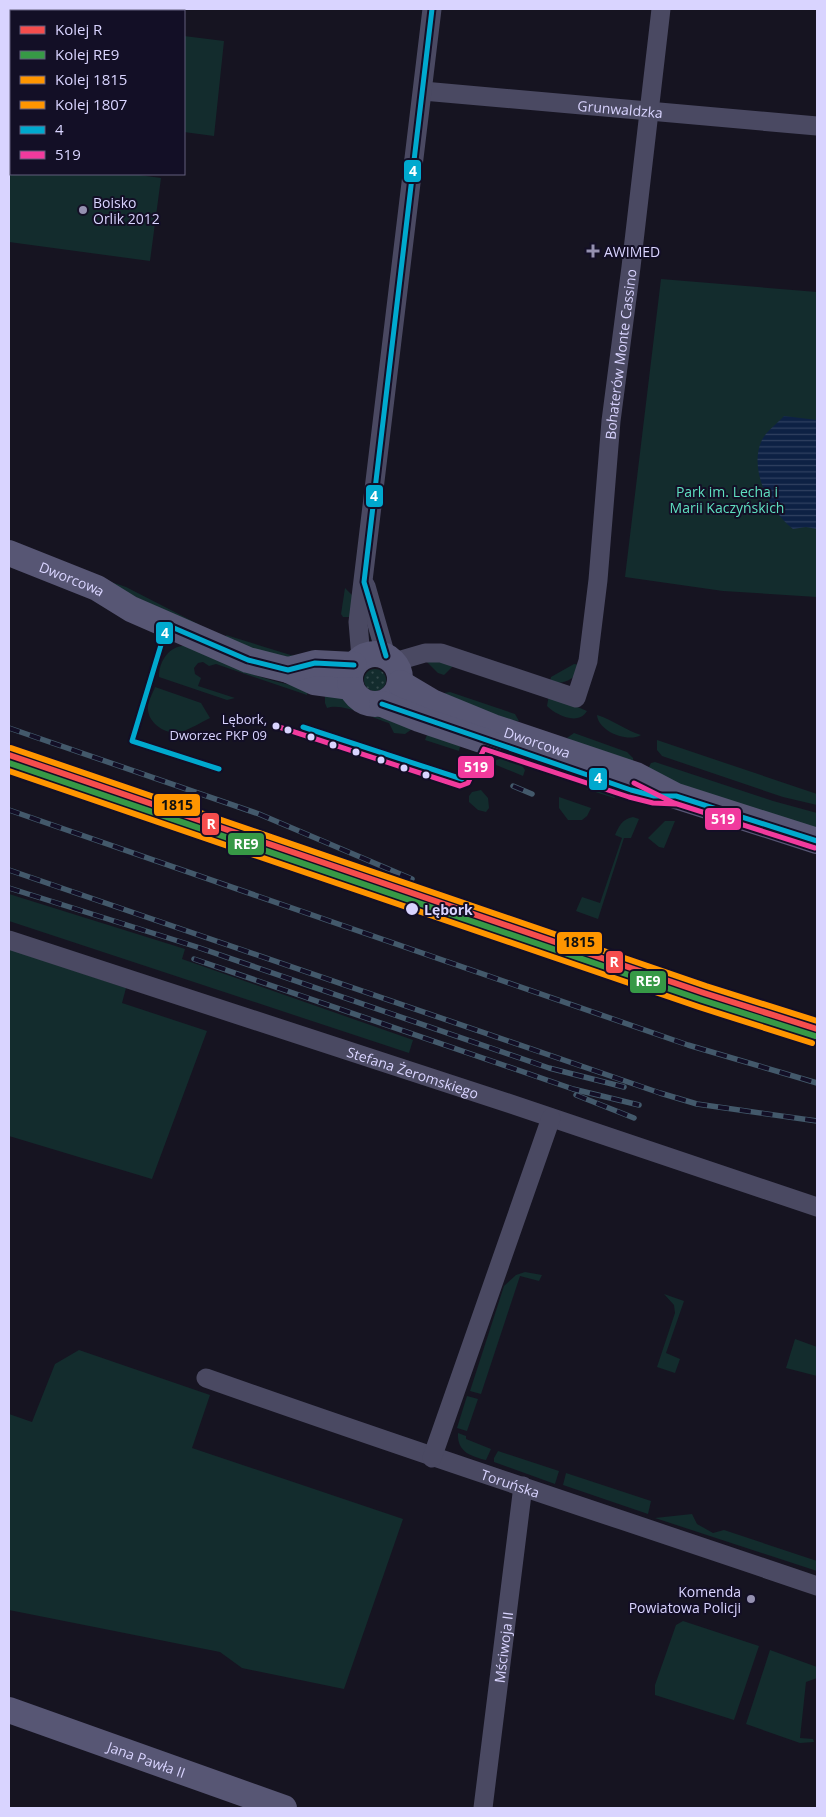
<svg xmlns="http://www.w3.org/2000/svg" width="826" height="1817" font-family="'Open Sans',sans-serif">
	<defs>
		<pattern id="garden-dots" width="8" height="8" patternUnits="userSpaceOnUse" patternTransform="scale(1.25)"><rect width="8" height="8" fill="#132c2d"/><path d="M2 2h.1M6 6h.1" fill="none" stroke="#354a4c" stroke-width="1.8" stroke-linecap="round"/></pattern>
		<pattern id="water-rules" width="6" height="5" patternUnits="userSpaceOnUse" patternTransform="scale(1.25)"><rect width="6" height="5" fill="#0d2144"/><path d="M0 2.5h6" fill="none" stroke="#304060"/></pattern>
	</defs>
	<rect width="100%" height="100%" fill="#161421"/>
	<path fill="#132c2d" d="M184 36 224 41 214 136 184 132Z
		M9 157 11 158V174H132L161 178 150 261 9 242Z
		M661 279 817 292V597L723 591 625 577Z
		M84 573 126 587 198 624H194Z
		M345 588 352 595 354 617H343L341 614Z
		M226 635 297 657 309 659 268 655 227 638Z
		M182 646H190C231 667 262 681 308 688L307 695 216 664 209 666 203 662 198 663 194 668 195 674 201 678 198 686 235 698 227 700 159 677C159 663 167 648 182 646Z
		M425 660H438L453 666 444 675 438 673Z
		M574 664 583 665C574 679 566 685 550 682L551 677Z
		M155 687 201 703 210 718C201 722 191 729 181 732 166 736 146 722 148 706 149 699 153 693 155 687Z
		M325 690 341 697 354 710 362 714 383 718 412 729 405 734 394 733 389 723C373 718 342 702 327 708L325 703Z
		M450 692 515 714 519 721 486 718 444 693Z
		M549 695 587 711C578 726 556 715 547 706Z
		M597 715C613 720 625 730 641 735 627 743 598 731 597 715Z
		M429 730 461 742 459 751 425 740Z
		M574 733 627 752 633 758V763L621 764 567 738Z
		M657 740 817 794V805L783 797 662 756 657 750Z
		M507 757 519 761 525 770 523 776 489 762Z
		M655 762 773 801 817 813V830L646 773 651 763Z
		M593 787 624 792 614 798 586 789Z
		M481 790 488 798 489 808 486 812 478 810 469 802V796L472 792Z
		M559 797 591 808 587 816 582 820H568L559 808Z
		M633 817 639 819 631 838H624L598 919 576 911 582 897 600 903 622 838 615 835C619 826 622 819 633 817Z
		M665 821H675L664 848 659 847 648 838Z
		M9 894 185 949 182 959 413 1040 409 1053 9 921Z
		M9 949 126 988 122 1003 207 1031 152 1179 9 1136Z
		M717 1012 729 1013 794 1033 793 1039 724 1019 716 1015Z
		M525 1272 542 1275 539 1281 520 1276 481 1394 470 1391 504 1286 516 1275Z
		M664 1294 684 1301 666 1353 680 1359 675 1373 657 1367 675 1313 674 1305Z
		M795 1339 817 1347V1376L786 1368Z
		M79 1350 210 1395 192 1448 403 1519 344 1689 242 1668 220 1652 9 1610V1414L32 1422 55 1364Z
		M467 1396 478 1399 467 1431 457 1428Z
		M458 1433 466 1436V1439L491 1449 486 1460C471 1456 457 1452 458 1433Z
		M498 1451 559 1471 555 1484 494 1462V1458Z
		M566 1473 651 1501 648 1514 563 1485Z
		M692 1514 697 1524 713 1533 724 1530 817 1561V1571L655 1518Z
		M683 1621 759 1646 734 1720 655 1695V1685L676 1625Z
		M770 1650 817 1667V1678L806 1682 800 1738 813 1739 814 1742 800 1743 746 1724Z"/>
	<path fill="url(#garden-dots)" d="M364 680a11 11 0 1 1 22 0a11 11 0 1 1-22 0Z"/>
	<path fill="url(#water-rules)" d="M784 416 817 420V529L806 527 793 529C770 511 749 471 761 442 765 432 777 424 784 416Z"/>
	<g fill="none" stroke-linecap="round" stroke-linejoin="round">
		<g stroke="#4a4962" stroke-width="19">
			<path id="s1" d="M423 91 817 126"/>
			<path d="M366 586 386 656"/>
			<path d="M361 658 358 622 432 9"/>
			<path id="s2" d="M394 662 425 653H441L576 698 588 661 598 580 611 421 631 267 661 9"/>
			<path id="s3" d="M9 940 511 1104 817 1207"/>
			<path id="s4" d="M206 1378C409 1450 614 1517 817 1586"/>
			<path d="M432 1458 551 1118"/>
			<path id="s5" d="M483 1808 523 1486"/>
		</g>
		<g stroke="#575674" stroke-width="26">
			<path id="s6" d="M9 553 97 588 131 609 248 660 288 670 314 682 351 687"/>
			<circle cx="375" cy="679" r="25"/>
			<path d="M288 670 315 663 354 665"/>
			<path id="s7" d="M400 683 432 702 493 727 636 775 676 796 817 841"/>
			<path d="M382 704 419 719 490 743"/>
			<path id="s8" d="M9 1710 284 1808"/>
		</g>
		<g stroke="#43596b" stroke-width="5.5">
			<path id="rail" d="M9 728 259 814 412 879
				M513 786 532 794
				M9 810 688 1045 817 1083
				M9 870 660 1093 697 1104 817 1121
				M9 888 197 947 549 1068 624 1087
				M194 959 573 1089 639 1105
				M576 1095 634 1118"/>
		</g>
		<use href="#rail" stroke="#130f26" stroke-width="4" stroke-dasharray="11" stroke-linecap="butt"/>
		<g stroke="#130f26" stroke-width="9">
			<path id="bus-1" d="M386 656 364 582 432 9
				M382 704 631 790 654 796H676L817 841
				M303 727 462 779 468 767
				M219 769 132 741 167 625 248 660 288 670 315 663 354 665"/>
		</g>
		<g stroke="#130f26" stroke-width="9">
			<path id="bus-2" d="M276 726 460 786 468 783 484 749 629 797 653 803 676 804
				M634 783 674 803 815 848"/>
		</g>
		<use href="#bus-1" stroke="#00a9ce" stroke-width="5"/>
		<use href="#bus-2" stroke="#f13a9d" stroke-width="5"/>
		<g stroke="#130f26" stroke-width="10">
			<path id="rail-1" d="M9 755 704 993 817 1029"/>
		</g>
		<g stroke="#130f26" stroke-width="10">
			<path id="rail-2" d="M9 763 702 1000 815 1036"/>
		</g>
		<g stroke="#130f26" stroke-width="10">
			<path id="rail-3" d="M11 748 706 986 817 1021"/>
		</g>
		<g stroke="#130f26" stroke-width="10">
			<path id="rail-4" d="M9 771 699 1007 812 1043"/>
		</g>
		<use href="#rail-1" stroke="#f54d4d" stroke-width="6"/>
		<use href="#rail-2" stroke="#379946" stroke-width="6"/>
		<use href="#rail-3" stroke="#ff9500" stroke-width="6"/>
		<use href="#rail-4" stroke="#ff9500" stroke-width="6"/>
	</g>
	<g fill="#9591b1" stroke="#130f26" stroke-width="2">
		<circle cx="83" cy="210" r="5"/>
		<path d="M590.5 243.5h5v5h5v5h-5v5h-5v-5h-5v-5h5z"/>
		<circle cx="751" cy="1599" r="5"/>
	</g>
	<g fill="#d9d4ff" stroke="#130f26" stroke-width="2">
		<circle cx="276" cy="726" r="4.5"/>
		<circle cx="288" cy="730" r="4.5"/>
		<circle cx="311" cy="737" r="4.5"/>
		<circle cx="333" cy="745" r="4.5"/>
		<circle cx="356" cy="752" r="4.5"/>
		<circle cx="381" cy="760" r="4.5"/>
		<circle cx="404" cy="768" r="4.5"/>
		<circle cx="426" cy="775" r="4.5"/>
		<circle cx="412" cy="909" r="7"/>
	</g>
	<g text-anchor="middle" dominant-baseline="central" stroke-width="4" stroke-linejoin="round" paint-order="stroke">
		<g font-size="13" fill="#d9d4ff" stroke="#130f26" text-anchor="end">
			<text x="267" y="719">Lębork,<tspan x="267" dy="16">Dworzec PKP 09</tspan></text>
		</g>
		<g font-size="14" fill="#d9d4ff" stroke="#130f26">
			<text stroke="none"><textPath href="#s1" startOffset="198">Grunwaldzka</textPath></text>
			<text stroke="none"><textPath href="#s2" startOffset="538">Bohaterów Monte Cassino</textPath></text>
			<text stroke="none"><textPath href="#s6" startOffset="68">Dworcowa</textPath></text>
			<text stroke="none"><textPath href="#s7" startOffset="150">Dworcowa</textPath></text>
			<text stroke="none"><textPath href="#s3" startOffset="425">Stefana Żeromskiego</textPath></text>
			<text stroke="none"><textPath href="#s4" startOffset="322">Toruńska</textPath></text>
			<text stroke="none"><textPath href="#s5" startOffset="162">Mściwoja II</textPath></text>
			<text stroke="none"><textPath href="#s8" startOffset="146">Jana Pawła II</textPath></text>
		</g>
		<g font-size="14" fill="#d9d4ff" stroke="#130f26" text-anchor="start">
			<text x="93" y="202">Boisko<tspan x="93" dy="16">Orlik 2012</tspan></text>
			<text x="604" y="251">AWIMED</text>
			<text x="741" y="1591" text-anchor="end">Komenda<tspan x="741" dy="16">Powiatowa Policji</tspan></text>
		</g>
		<g font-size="14" fill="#5fe0c0" stroke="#130f26">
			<text x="727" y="491">Park im. Lecha i<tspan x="727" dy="16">Marii Kaczyńskich</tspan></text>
		</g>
		<g font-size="14" font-weight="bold" fill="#d9d4ff" stroke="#130f26" text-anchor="start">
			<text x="424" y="909">Lębork</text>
		</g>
	</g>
	<g stroke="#130f26" stroke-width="2">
		<rect x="403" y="159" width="19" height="24" rx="5" fill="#00a9ce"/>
		<rect x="365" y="484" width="19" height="24" rx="5" fill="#00a9ce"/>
		<rect x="155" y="621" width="19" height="24" rx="5" fill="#00a9ce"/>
		<rect x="457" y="755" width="38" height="24" rx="5" fill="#f13a9d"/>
		<rect x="588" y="767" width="20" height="24" rx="5" fill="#00a9ce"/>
		<rect x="153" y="793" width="48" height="24" rx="5" fill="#ff9500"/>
		<rect x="704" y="807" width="38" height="24" rx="5" fill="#f13a9d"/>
		<rect x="201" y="812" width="19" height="24" rx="5" fill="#f54d4d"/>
		<rect x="227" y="832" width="38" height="24" rx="5" fill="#379946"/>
		<rect x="556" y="931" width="47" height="24" rx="5" fill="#ff9500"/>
		<rect x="605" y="950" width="19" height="24" rx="5" fill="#f54d4d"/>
		<rect x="629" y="970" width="38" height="24" rx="5" fill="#379946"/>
	</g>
	<g font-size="14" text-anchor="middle" font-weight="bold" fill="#fff">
		<text x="413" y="176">4</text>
		<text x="374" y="501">4</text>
		<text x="165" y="638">4</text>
		<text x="476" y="772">519</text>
		<text x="598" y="783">4</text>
		<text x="723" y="824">519</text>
		<text x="211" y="829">R</text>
		<text x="246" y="849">RE9</text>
		<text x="614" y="967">R</text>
		<text x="648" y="986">RE9</text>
	</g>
	<g font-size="14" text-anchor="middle" font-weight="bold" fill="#111">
		<text x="177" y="810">1815</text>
		<text x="579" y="947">1815</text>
	</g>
	<rect width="826" height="1817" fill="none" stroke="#d9d4ff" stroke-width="20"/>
	<rect x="10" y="10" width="175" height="165" fill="#130f26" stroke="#625e7d"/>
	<rect x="20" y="26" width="25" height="8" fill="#f54d4d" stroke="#625e7d"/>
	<text x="55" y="35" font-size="15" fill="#d9d4ff">Kolej R</text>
	<rect x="20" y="51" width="25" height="8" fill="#379946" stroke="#625e7d"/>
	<text x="55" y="60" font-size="15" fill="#d9d4ff">Kolej RE9</text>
	<rect x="20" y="76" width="25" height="8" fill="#ff9500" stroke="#625e7d"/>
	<text x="55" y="85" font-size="15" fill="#d9d4ff">Kolej 1815</text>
	<rect x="20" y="101" width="25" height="8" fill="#ff9500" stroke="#625e7d"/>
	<text x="55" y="110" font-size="15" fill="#d9d4ff">Kolej 1807</text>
	<rect x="20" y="126" width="25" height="8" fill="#00a9ce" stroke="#625e7d"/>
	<text x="55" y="135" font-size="15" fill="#d9d4ff">4</text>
	<rect x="20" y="151" width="25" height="8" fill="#f13a9d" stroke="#625e7d"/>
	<text x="55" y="160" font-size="15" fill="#d9d4ff">519</text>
</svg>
